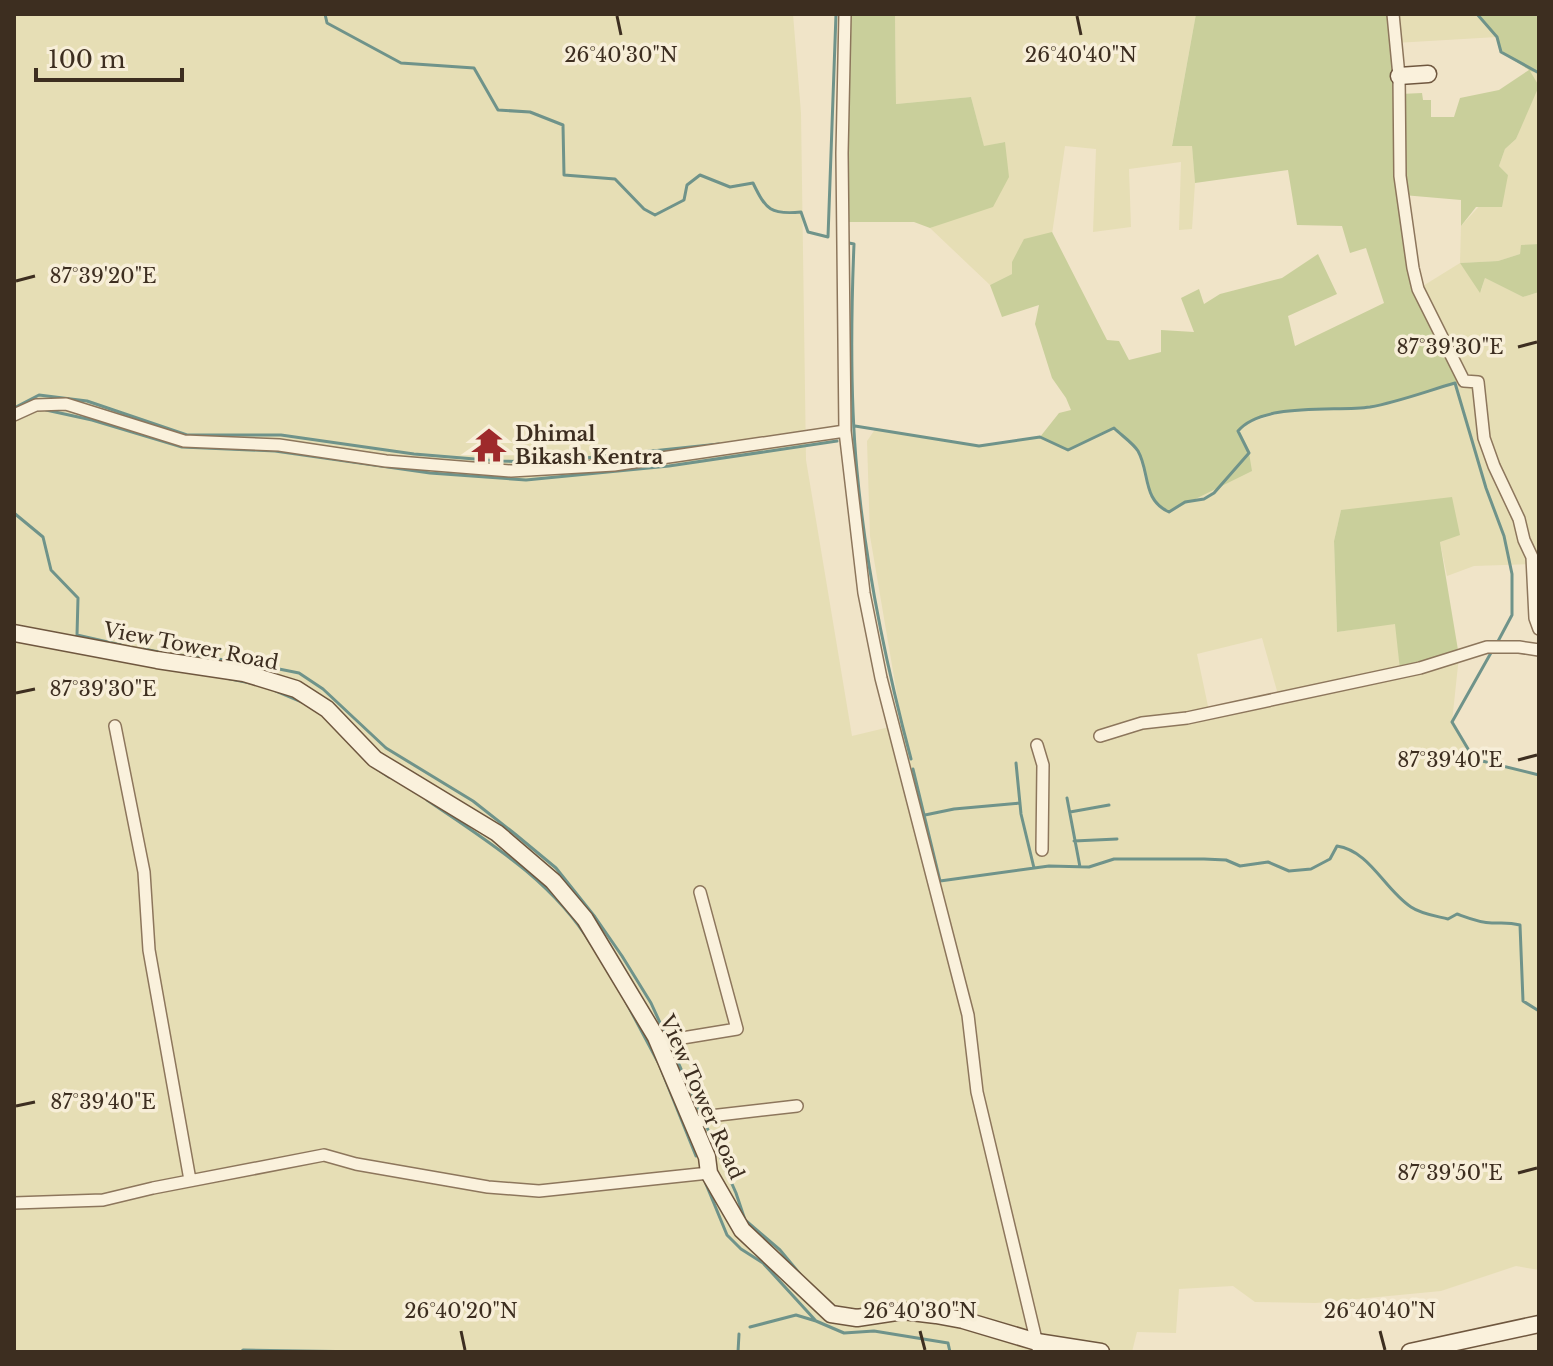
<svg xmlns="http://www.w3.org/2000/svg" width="1553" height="1366" font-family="'Libre Baskerville',serif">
	<rect width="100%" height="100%" fill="#f0e4c8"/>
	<path fill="#e6deb5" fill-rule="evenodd" d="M14 14H793L801 113 806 460 852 736 902 724 870 536 867 441 876 428 979 446 1040 437 1068 450 1114 428 1138 451 1147 487 1169 511 1249 453 1238 431 1244 424 1290 410 1370 407 1463 381 1418 289 1460 263 1461 226 1508 175 1499 166 1505 149 1516 139 1525 114 1529 69 1539 73V244L1522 245 1520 254 1498 261 1460 263 1481 291 1485 278 1523 297 1539 292V629L1532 564 1474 566 1447 576 1440 542 1341 510 1334 541 1337 632 1396 623 1400 670 1459 656 1452 722 1473 759 1539 775V1270L1516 1266 1441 1291 1316 1303 1255 1302 1233 1286 1179 1289 1176 1333 1137 1332 1132 1352H14ZM1262 638 1279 698 1209 711 1197 654Z
		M895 14H1196L1172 145H1192L1195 183 1192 229 1179 230 1181 162 1129 169 1131 227 1093 232 1096 149 1065 146 1052 234 1012 274 990 285 930 228 957 218 1004 142 984 147 971 97 896 104Z
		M1393 14H1481L1497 37 1395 43Z"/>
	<path fill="#c9cf9b" d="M845 14H895L896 104 971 97 984 146 1005 142 1009 177 993 207 930 228 914 222H844Z
		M1196 14H1393L1400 94 1422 93 1423 100H1431V117H1454L1460 98 1499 90 1529 70 1501 52 1497 37 1477 14H1536L1539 18V73L1530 71 1539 86 1516 139 1505 149 1499 166 1508 175 1502 207H1476L1461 226V200L1403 195 1413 267 1464 381C1433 389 1400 403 1368 407 1335 411 1261 402 1238 431L1249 453 1252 471 1169 512C1142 500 1150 471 1138 451 1133 442 1121 435 1114 428L1068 450 1040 437 1059 413 1071 410 1066 398 1052 378 1035 324 1039 305 1002 317 990 285 1012 274V262L1024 239 1052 232 1107 340 1119 341 1129 360 1161 352V330L1194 332 1181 298 1199 289 1204 304 1220 294 1282 278 1318 254 1337 294 1288 316 1295 346 1384 303 1366 248 1350 253 1342 226 1297 225 1288 170 1195 183 1192 146H1172Z
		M1539 244V292L1523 297 1485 278 1480 293 1460 263 1498 261 1520 254 1521 245Z
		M1452 497 1460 535 1440 542 1459 656 1400 670 1395 624 1337 632 1334 541 1341 510Z"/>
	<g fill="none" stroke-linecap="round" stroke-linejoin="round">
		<path stroke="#6f938a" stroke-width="3" d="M325 14 327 23 401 63 474 68 498 110 530 112 563 125 564 175 615 179 644 209 655 215 684 200 687 185 700 175 730 187 753 183C766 210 771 215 801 212L808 232 828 237 836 14
			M1477 14 1497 37 1501 52 1539 73
			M849 243 854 244C851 317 850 398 857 471 866 568 886 665 911 759
			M14 408 39 395 87 401 187 435H281L414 454 499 461 547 462 719 444
			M46 410 92 420 182 447 275 451 430 473 526 480 669 466 837 441
			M855 426 979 446 1040 437 1068 450 1114 428C1121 435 1133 443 1138 451 1150 472 1142 500 1169 512L1185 502 1204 499 1214 493 1249 453 1238 431C1262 402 1336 412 1370 407 1398 402 1427 391 1455 383L1486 488 1504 536 1512 574V615L1496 645
			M14 513 43 537 51 570 78 598 77 635 121 645
			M144 649 168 654
			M1492 651 1452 722 1474 759 1539 775
			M179 655 244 662 299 673 323 689 386 748 473 801 515 834 556 868 595 917 622 956 651 1003 667 1038
			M226 678 250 683
			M276 691 302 702
			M1016 763 1021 814 1034 868
			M373 766 389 777
			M913 769 940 881 1049 866 1089 867 1114 859H1204L1226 860 1240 866 1268 862 1289 871 1311 869 1330 859 1337 846C1370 851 1384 889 1411 907 1421 914 1436 916 1448 919L1457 914C1468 918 1480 923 1492 923 1503 923 1509 922 1520 925L1523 1001 1539 1011
			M1067 798 1080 867
			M427 800C487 841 552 880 591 944
			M1070 812 1109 805
			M925 815 954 809 1020 803
			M1074 841 1117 839
			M626 1002 659 1064 696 1156
			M670 1044 736 1193 745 1220 780 1250 800 1274
			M706 1184 727 1235 741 1249 763 1263 816 1321 844 1333 874 1331 948 1343 950 1352
			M750 1327 796 1315 816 1321
			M241 1352 243 1350 368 1352
			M738 1352 739 1334"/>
		<g stroke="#8d765c" stroke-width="14">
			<path id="street" d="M845 14 842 153 845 431 864 593 881 678 968 1015 977 1092 1039 1352
				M1393 14 1399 76 1400 176 1413 268 1418 289 1464 381 1478 382 1484 438 1494 466 1519 519 1524 540 1532 557 1535 618 1539 629
				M14 415 36 405 66 404 184 441 279 445 386 461 511 471 614 465 845 431
				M115 726 144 872 149 950 190 1180
				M1100 736 1142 723 1187 718 1420 668 1487 647H1519L1539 650
				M1037 745 1043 765 1042 850
				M658 1042 737 1029 700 892
				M693 1125 710 1116 797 1106
				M14 1203 103 1200 153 1188 324 1155 356 1164 488 1187 539 1191 709 1173"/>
		</g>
		<g stroke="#6f573f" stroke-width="19">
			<path id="secondary" d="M1399 76 1428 74
				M14 633 157 660 244 673 296 689 327 709 375 759 497 833 553 881 585 919 656 1037 707 1157 709 1173 742 1230 831 1314 857 1318 903 1311 936 1315 963 1320 1037 1342 1101 1352
				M1410 1352 1539 1324"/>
		</g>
		<use href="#street" stroke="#faf1dc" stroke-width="11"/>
		<use href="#secondary" stroke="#faf1dc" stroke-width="16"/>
	</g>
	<path fill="none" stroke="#3d2e20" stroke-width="3" d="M617 16 621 35M1077 16 1081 35M16 281 35 276M1518 347 1537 342M16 693 35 689M1518 760 1537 755M16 1106 35 1102M1518 1173 1537 1168M461 1331 465 1350M920 1331 925 1350M1380 1331 1385 1350"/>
	<defs>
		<g id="temple-bare" transform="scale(2.76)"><path d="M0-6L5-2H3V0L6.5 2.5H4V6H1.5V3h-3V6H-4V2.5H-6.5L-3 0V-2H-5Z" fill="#9e2a2b" stroke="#f7eed8" stroke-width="2.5" paint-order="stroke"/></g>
	</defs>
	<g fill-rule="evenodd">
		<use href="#temple-bare" x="489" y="445"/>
	</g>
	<g text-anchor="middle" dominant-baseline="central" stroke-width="7" stroke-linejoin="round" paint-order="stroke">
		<g font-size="20" font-weight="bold" fill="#3d2e20" stroke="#f7eed8" text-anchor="start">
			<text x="515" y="434">Dhimal<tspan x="515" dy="23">Bikash Kentra</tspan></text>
		</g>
		<g font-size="20" fill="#3d2e20" stroke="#f7eed8">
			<text transform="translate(191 646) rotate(11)">View Tower Road</text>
			<text transform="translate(702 1097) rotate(66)">View Tower Road</text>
		</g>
	</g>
	<g font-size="20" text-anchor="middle" fill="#3d2e20" stroke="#f7eed8" stroke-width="7" stroke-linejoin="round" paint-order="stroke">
		<text x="621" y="62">26°40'30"N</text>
		<text x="1081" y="62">26°40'40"N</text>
		<text x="103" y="283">87°39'20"E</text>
		<text x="1450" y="354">87°39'30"E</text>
		<text x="103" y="696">87°39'30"E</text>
		<text x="1450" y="767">87°39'40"E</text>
		<text x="103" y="1109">87°39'40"E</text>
		<text x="1450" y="1180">87°39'50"E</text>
		<text x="461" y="1318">26°40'20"N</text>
		<text x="920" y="1318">26°40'30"N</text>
		<text x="1380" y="1318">26°40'40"N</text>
	</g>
	<rect width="1553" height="1366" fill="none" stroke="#3d2e20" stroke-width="32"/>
	<path d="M36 68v12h146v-12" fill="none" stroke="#3d2e20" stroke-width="4"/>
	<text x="48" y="68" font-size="24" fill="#3d2e20" stroke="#f7eed8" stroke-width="6" paint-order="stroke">100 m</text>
</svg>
